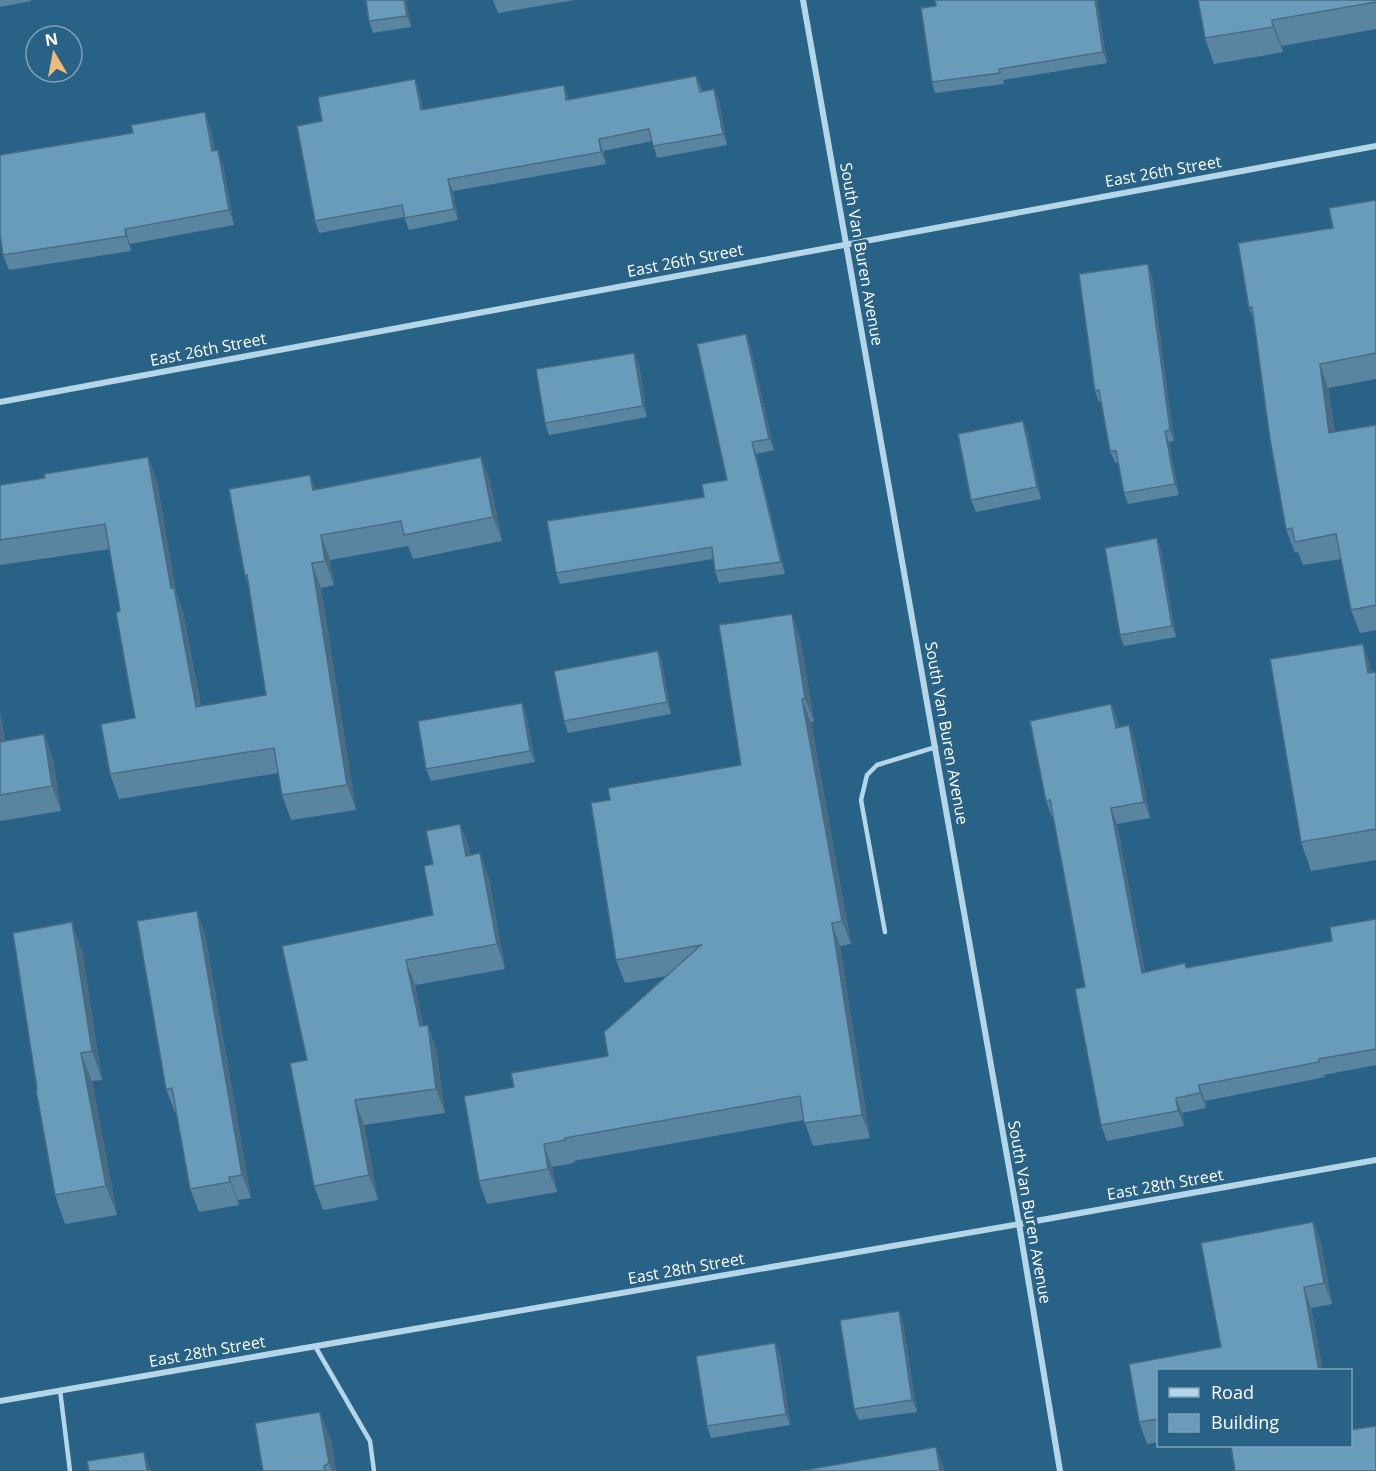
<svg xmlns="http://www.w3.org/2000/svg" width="1376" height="1471" font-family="'Open Sans',sans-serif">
	<rect width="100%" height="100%" fill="#296287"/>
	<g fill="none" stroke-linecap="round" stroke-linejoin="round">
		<path stroke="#b5d5e8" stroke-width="4.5" d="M885 932 861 800 867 775 877 765 936 747
			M315 1346 370 1441 374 1471
			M60 1390 70 1471"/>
		<path stroke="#b5d5e8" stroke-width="6" d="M803 0 1019 1224 1060 1471
			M0 402 1376 146
			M0 1401 1019 1224 1376 1160"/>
	</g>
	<path fill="#5a85a0" d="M0 0H31V1L0 7Z
		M406 0 411 27 373 33 369 21Z
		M493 0H575L498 13Z
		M1097 0 1107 63 1003 80 1004 84 935 93 932 82 936 6Z
		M1198 0H1376V29L1282 46 1283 52 1214 64 1205 38Z
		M696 76 702 91 719 101 727 145 657 158 652 141 603 151 606 164 453 191 458 220 409 230 404 217 319 233 315 221 322 121 419 90 423 110 564 85 568 99Z
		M210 127 215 151 223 165 234 225 130 244 131 251 9 270 3 255Z
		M1376 200V379L1328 388 1335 432 1376 425V630L1360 633 1351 610 1341 559 1303 565 1298 552 1295 553 1286 529 1253 319 1249 308 1333 228Z
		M1152 276 1174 441 1169 442 1179 495 1128 504 1124 493 1118 463 1115 462 1110 451 1101 402H1099L1095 391Z
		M750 345 774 450 756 454 785 574 719 583 715 571 713 559 560 584 556 573 704 497 727 480Z
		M639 364 647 417 549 435 545 423Z
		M1023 421 1027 432 1041 499 976 512 971 500Z
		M148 457 157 481 176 592 183 612 201 707 266 695 249 585 245 576 315 489 490 481 502 541 413 559 408 546 330 560 334 585 321 588 356 810 291 820 282 795 278 773 119 799 110 774 135 718 118 598 110 549 0 565V485L45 478Z
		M1161 550 1176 637 1124 646 1120 635Z
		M800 637 814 722H811L851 944 840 946 870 1138 813 1146 804 1120 574 1161V1163L552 1167 557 1192 487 1204 479 1181 514 1087 608 1056 667 976 625 983 616 960 610 800 741 765Z
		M658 651 662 663 671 714 568 733 564 721Z
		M1373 672H1376V860L1311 871 1301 842Z
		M522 703 526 714 535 762 431 781 426 769Z
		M1111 704 1117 720 1119 728 1129 725 1135 741 1150 818 1117 824 1145 972 1187 968 1332 941 1376 919V1065L1324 1075 1325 1077 1205 1101 1206 1108 1182 1113 1184 1126 1107 1141 1101 1125 1085 987 1053 816 1052 817 1046 801Z
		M0 713 5 741 44 734 53 759 61 811 0 821Z
		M460 824 469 848 470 855 489 878 505 969 415 985 423 1025H428L436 1049 445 1113 364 1125 378 1200 323 1210 314 1186 307 1060 433 915V864Z
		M205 934 251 1198 238 1200 239 1205 199 1212 190 1189 176 1112H175L166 1089Z
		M82 951 102 1080 92 1081 117 1215 65 1224 55 1195 37 1089Z
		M1313 1222 1321 1243 1332 1304 1311 1308 1323 1371H1158V1442L1147 1444 1139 1422 1129 1364 1221 1347 1201 1243Z
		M899 1311 903 1323 917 1412 859 1420 854 1409Z
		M775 1343 780 1355 790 1425 711 1438 707 1426Z
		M331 1440 336 1471H263Z"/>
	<path fill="#4a6c82" d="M404 0H406L411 27 407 16Z
		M1095 0H1097L1107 63 1103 52Z
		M1272 20 1282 46 1283 52 1273 27Z
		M415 79 419 90 425 122 421 110Z
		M564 85 568 97 571 112 566 100Z
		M714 89 719 101 727 145 723 134Z
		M205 112 210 127 218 166 212 151Z
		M599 139 603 151 606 164 601 152Z
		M218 150 223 165 234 225 229 210Z
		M448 179 453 191 458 220 454 209Z
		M125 229 130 244 131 251 126 236Z
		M1148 264 1152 276 1174 441 1170 430Z
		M746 334 750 345 774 450 769 439Z
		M634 353 639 364 647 417 643 406Z
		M1320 364 1328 388 1338 457 1329 433Z
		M1023 421 1027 432 1041 499 1037 487Z
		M1165 431 1169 442 1179 495 1175 484Z
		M752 442 756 454 785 574 781 562Z
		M148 457 157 481 176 592 183 612 205 732 196 707 171 588Z
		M481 457 490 481 502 541 493 517Z
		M310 475 319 499 313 490Z
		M321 535 330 560 334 585 325 561Z
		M1157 538 1161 550 1176 637 1172 626Z
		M312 563 321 588 356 810 347 785Z
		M792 614 800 637 814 722 805 699Z
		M1363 644 1373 673H1368Z
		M658 651 662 663 671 714 667 702Z
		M802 699 811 722 851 944 842 921Z
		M522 703 526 714 535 762 530 751Z
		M1111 704 1117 720 1122 744 1116 728Z
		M0 713 9 767 0 743Z
		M1129 725 1135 741 1150 818 1144 802Z
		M44 734 53 759 61 811 52 786Z
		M1111 808 1117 824 1148 988 1142 973Z
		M460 824 469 848 475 880 466 856Z
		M480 853 489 878 505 969 497 944Z
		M197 911 205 934 251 1198 242 1175Z
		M72 922 82 951 102 1080 92 1051Z
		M832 923 840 946 870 1138 862 1115Z
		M406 960 415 985 429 1050 420 1026Z
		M428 1025 436 1049 445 1113 436 1089Z
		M81 1053 92 1081 117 1215 106 1186Z
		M1199 1085 1205 1101 1206 1108 1200 1093Z
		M1176 1098 1182 1113 1184 1126 1178 1111Z
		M355 1100 364 1125 378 1200 369 1175Z
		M544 1144 552 1167 557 1192 548 1169Z
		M229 1177 238 1200 239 1205 230 1182Z
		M1313 1222 1321 1243 1332 1304 1324 1283Z
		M1304 1287 1311 1308 1323 1371H1319Z
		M899 1311 903 1323 917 1412 912 1400Z
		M775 1343 780 1355 790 1425 786 1414Z
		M320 1412 331 1440 336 1471H332L329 1463Z
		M936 1447 945 1471H940Z
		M144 1452 151 1471H147Z"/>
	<path fill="#699bba" stroke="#4a6c82" stroke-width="1.5" d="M366 0H404L407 16 369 21Z
		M935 0H1095L1103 52 999 69 1000 73 932 82 921 8 936 6Z
		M1198 0H1376V2L1272 20 1273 27 1205 38Z
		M696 76 700 92 714 89 723 134 653 146 649 129 599 139 601 152 448 179 454 209 405 218 402 205 315 221 297 126 322 121 318 97 415 79 421 110 564 85 566 100Z
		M205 112 212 151 218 150 229 210 125 229 126 236 3 255 0 235V155L133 133 131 125Z
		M1376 200V353L1320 364 1329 433 1376 425V605L1351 610 1336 534 1295 542 1292 528 1286 529 1270 439 1252 307 1249 308 1238 243 1333 228 1329 208Z
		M1148 264 1170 430 1165 431 1175 484 1124 493 1116 451H1110L1099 390 1095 391 1079 274Z
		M746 334 769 439 752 442 781 562 715 571 712 547 556 573 547 521 704 497 702 484 727 480 697 344Z
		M634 353 643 406 545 423 536 369Z
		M1023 421 1037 487 971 500 958 434Z
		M148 457 171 588 174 587 196 707 266 695 247 575 245 576 229 489 310 475 313 490 481 457 493 517 404 535 401 521 321 535 325 561 312 563 347 785 282 795 274 748 110 774 101 724 135 718 116 613 120 611 118 598 105 524 0 540V485L45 478 44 474Z
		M1157 538 1172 626 1120 635 1105 548Z
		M792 614 805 699H802L842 921 832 923 862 1115 804 1123 800 1096 565 1138 566 1140 544 1144 548 1169 479 1181 464 1096 514 1087 511 1073 608 1056 604 1032 701 945 616 960 591 803 610 800 608 788 741 765 719 625Z
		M1363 644 1368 673 1376 672V829L1301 842 1270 659Z
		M658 651 667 702 564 721 554 671Z
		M522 703 530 751 426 769 418 721Z
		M1111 704 1116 728 1129 725 1144 802 1111 808 1142 973 1185 963 1186 968 1332 941 1330 927 1376 919V1049L1319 1059V1062L1199 1085 1200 1093 1176 1098 1178 1111 1101 1125 1075 989 1085 987 1050 800 1046 801 1030 721Z
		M44 734 52 786 0 795V742Z
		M460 824 466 856 480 853 497 944 406 960 420 1026 428 1025 436 1089 355 1100 369 1175 314 1186 290 1063 307 1060 282 946 433 915 424 866 433 864 426 831Z
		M197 911 242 1175 229 1177 230 1182 190 1189 172 1088 166 1089 137 921Z
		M72 922 92 1051 81 1053 106 1186 55 1195 36 1090 37 1089 13 933Z
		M1313 1222 1324 1283 1304 1287 1319 1371H1158V1419L1139 1422 1129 1364 1221 1347 1201 1243Z
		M899 1311 912 1400 854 1409 840 1320Z
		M775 1343 786 1414 707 1426 696 1356Z
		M320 1412 329 1463 324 1466 325 1471H263L255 1423Z
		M1376 1426V1471H1235L1231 1446H1350V1430Z
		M936 1447 940 1471H800Z
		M144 1452 147 1471H89L87 1461Z"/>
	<g text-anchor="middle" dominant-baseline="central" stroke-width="6" stroke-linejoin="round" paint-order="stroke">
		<g font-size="16" fill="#fff" stroke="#296287">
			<text transform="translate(1163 171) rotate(-10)">East 26th Street</text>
			<text transform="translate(862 254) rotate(80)">South Van Buren Avenue</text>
			<text transform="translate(685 260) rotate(-11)">East 26th Street</text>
			<text transform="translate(208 349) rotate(-11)">East 26th Street</text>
			<text transform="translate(947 733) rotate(80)">South Van Buren Avenue</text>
			<text transform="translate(1165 1184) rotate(-10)">East 28th Street</text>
			<text transform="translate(1030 1212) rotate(80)">South Van Buren Avenue</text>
			<text transform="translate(686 1268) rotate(-10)">East 28th Street</text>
			<text transform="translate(207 1351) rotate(-10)">East 28th Street</text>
		</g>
	</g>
	<rect x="1157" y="1369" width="195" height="78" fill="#296287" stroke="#7fa1b7" stroke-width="1.5"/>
	<rect x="1169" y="1388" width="30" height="9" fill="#b5d5e8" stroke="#7fa1b7" stroke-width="1.5"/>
	<text x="1211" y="1399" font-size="18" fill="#ffffff">Road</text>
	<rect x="1169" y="1414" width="30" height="18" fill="#699bba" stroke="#7fa1b7" stroke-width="1.5"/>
	<text x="1211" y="1429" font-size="18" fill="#ffffff">Building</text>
	<g transform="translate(54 54) rotate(350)"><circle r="28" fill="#296287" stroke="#7fa1b7" stroke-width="1.5"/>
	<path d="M0-4.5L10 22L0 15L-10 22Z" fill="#f0ba7b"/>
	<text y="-9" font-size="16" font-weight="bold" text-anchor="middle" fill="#ffffff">N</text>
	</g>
</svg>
